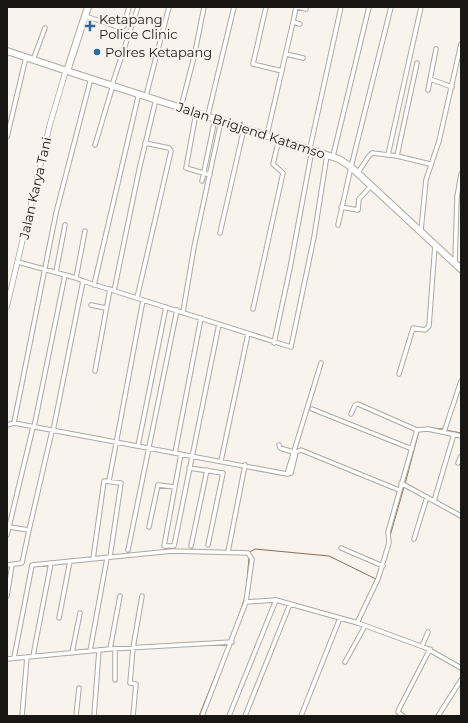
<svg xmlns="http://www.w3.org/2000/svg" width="468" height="723" font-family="Montserrat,sans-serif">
	<rect width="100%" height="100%" fill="#f9f3ed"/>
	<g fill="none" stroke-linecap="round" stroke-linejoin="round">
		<path stroke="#8a7053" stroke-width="1" d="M432 428 443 429
			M446 430 461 433
			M405 483 461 514
			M405 484 419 431
			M390 536 404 487
			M250 552 255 549 329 556 376 579
			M246 592 249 558
			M239 615 245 597
			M199 716 216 674"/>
		<g stroke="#ada8a2" stroke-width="5.5">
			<path id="minor" d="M266 7 253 64 282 71
				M297 7 306 9
				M85 16 121 28 124 26 129 7
				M293 22 296 7
				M286 54 303 58
				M33 60 45 28
				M417 63 397 156 430 164
				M430 79 452 87
				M112 85 138 7
				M428 90 436 49
				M146 96 169 7
				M181 107 194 57 204 7
				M196 113 186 168 210 175
				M208 115 234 7
				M267 135 293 22 300 24
				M7 137 26 57
				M95 145 113 85
				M310 148 341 7
				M388 155 421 7
				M333 156 369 7
				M357 174 369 156 372 153 397 156
				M202 181 215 119
				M341 207 358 210 359 199 371 186
				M338 225 351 167 391 7
				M421 230 426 180 439 141 461 44
				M220 233 244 128
				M18 262 76 278 85 231
				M455 263 457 197 461 174
				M56 272 65 225
				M83 281 291 347 314 237 327 155
				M94 285 139 93
				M114 291 139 170 156 99
				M137 298 171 151 169 148 145 143
				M91 305 106 308
				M253 309 283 173 273 164 279 139
				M183 312 194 247 221 121
				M274 343 290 268 312 150
				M95 371 110 289
				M399 374 413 328 425 330 429 326 435 245
				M312 409 412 449
				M351 414 355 405 358 404 417 430
				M14 423 287 474 321 363
				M7 425 14 423 56 213 91 78
				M34 427 65 275
				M53 431 83 281 76 278
				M444 432 461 381
				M279 445 280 448 293 452
				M138 446 166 307
				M175 453 201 318
				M181 454 164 546H174L219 324
				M221 461 248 334
				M458 463 461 456
				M189 468 223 473 208 545
				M287 474 291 473 296 452 301 450 399 490
				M109 481 143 300
				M401 483 461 516
				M434 501 454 434
				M149 527 158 485 175 487
				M29 530 52 431
				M7 535 33 427
				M414 539 427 497
				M191 546 207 470
				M341 548 383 566
				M128 550 177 310
				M228 552 245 465
				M93 559 104 481 121 483 110 557
				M7 565 22 563 29 530 9 527
				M7 596 12 565
				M246 602 276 600 358 623 426 648 461 668
				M59 618 70 561
				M357 623 378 579 389 543 388 532 417 430 428 429 461 436
				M422 646 428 632
				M110 649 120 596
				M90 651 107 558
				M72 653 80 613
				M33 656 51 563
				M14 658 32 565 172 551 248 553 252 559 246 602 202 716
				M7 659 110 649 232 642
				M345 662 365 626
				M115 680V649
				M22 716 27 657
				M76 716 79 688
				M94 716 99 650
				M133 716 136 684 130 683 133 648 142 596
				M229 716 276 600
				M245 716 290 604
				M301 716 340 618
				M403 716 398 712 399 709 430 649
				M438 716 461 680"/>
		</g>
		<g stroke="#ada8a2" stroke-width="6">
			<path id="tertiary" d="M7 306 50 124 66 70"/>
		</g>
		<g stroke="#ada8a2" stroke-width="8">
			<path id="primary" d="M7 51 67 71"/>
		</g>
		<g stroke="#ada8a2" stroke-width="8">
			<path id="trunk" d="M88 7 67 71 339 159 351 167 461 269"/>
		</g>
		<use href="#minor" stroke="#fff" stroke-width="3.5"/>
		<use href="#tertiary" stroke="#fff" stroke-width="4.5"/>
		<use href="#primary" stroke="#fff" stroke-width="6"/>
		<use href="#trunk" stroke="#fff" stroke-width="6"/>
	</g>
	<g fill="#2c6ba1" stroke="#f9f3ed" stroke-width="1.5">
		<path d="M88 20h4v4h4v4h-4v4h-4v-4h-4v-4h4z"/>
		<circle cx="97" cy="52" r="4"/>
	</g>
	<g text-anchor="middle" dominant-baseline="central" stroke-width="4" stroke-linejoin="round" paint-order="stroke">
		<g font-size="13" fill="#191714" stroke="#f9f3ed" text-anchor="start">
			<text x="99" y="19">Ketapang<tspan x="99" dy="15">Police Clinic</tspan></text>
			<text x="105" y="52">Polres Ketapang</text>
		</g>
		<g font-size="13" fill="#191714" stroke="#f9f3ed">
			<text transform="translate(251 130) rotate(18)">Jalan Brigjend Katamso</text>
			<text transform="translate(35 188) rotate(-77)">Jalan Karya Tani</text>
		</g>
	</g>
	<rect width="468" height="723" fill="none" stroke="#191714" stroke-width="16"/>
</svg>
